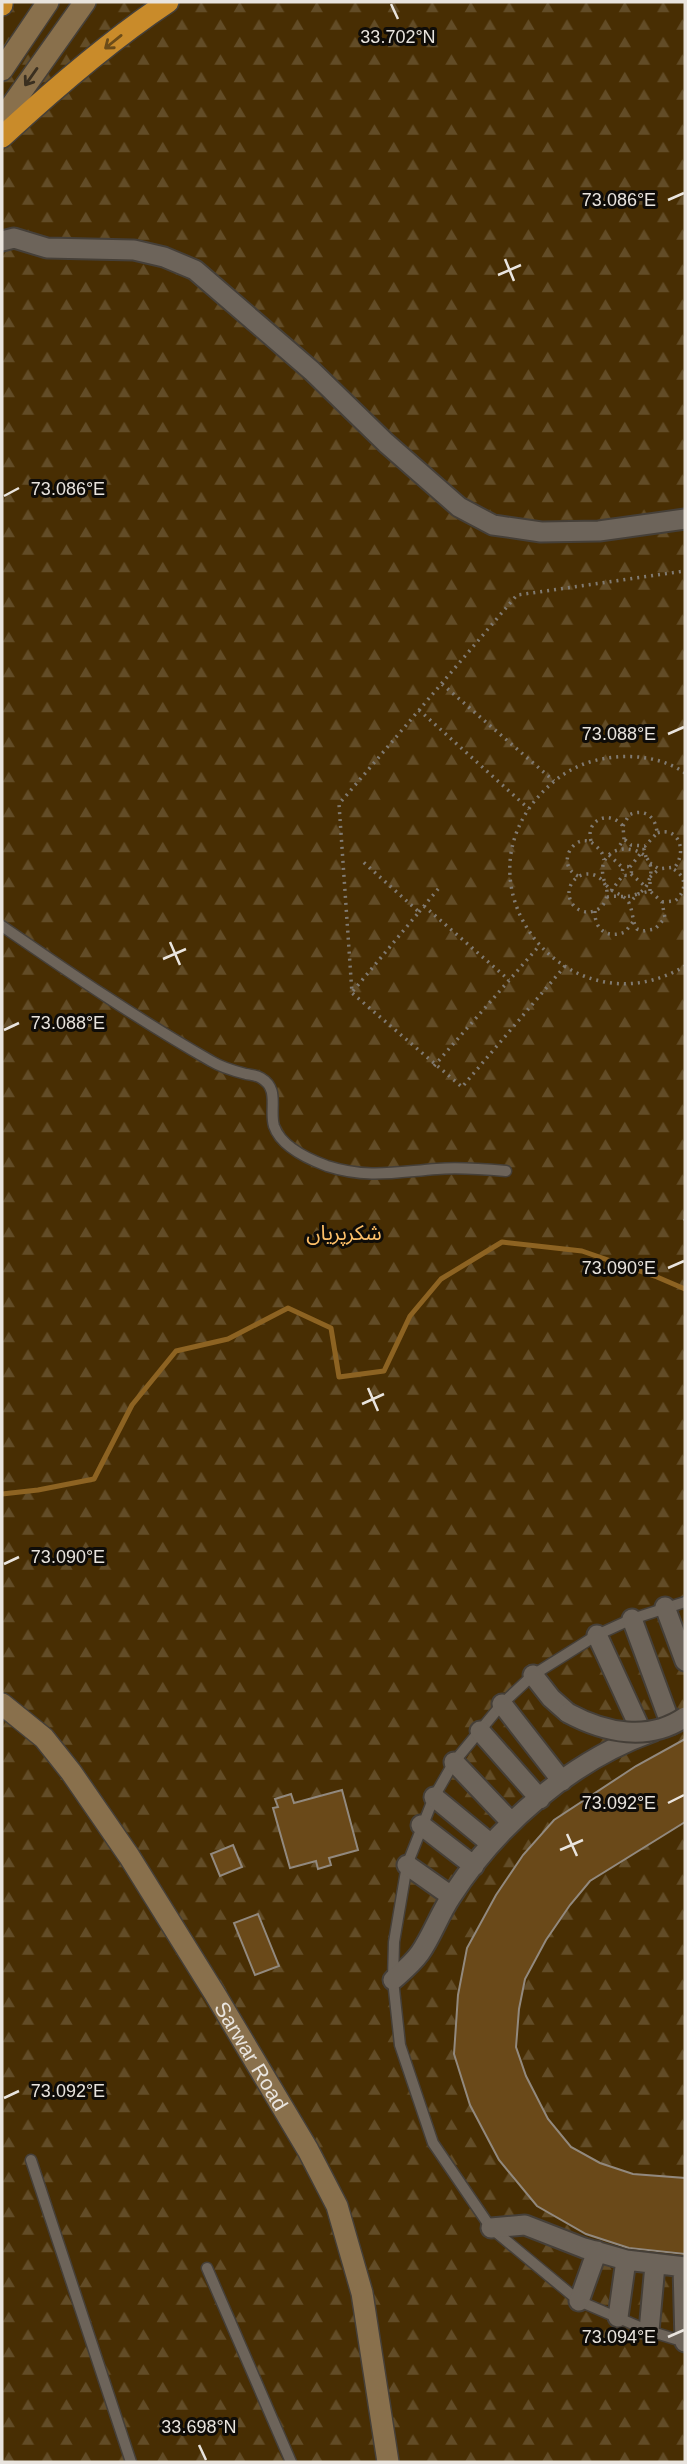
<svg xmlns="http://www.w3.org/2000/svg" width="687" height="2464" font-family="Helvetica,'Noto Sans Arabic',sans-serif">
	<defs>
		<pattern id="forest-firs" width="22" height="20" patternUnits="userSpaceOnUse" patternTransform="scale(1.75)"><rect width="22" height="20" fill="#482e03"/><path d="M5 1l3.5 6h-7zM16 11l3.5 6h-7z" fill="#624c27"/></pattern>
	</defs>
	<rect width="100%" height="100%" fill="#292218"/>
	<path fill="url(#forest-firs)" d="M2 2H685V2462H2Z"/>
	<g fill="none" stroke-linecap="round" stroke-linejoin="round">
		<path stroke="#8d6322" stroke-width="5" d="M2 1494 38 1490 94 1479 132 1405 176 1351 228 1339 288 1308 331 1328 339 1377 384 1371 410 1316 441 1279 502 1242 582 1251 657 1277 685 1289"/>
	</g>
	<path fill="#6a4919" stroke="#92897e" stroke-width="2" d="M685 1739V1822L590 1881 570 1905 546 1940 525 1979 519 2009 516 2047 526 2076 548 2119 571 2147 600 2163 633 2174 685 2178V2254L629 2248 586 2234 537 2206 499 2160 470 2105 454 2054 458 1995 467 1948 496 1895 523 1855 554 1820 636 1766Z
		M342 1790 358 1850 329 1858 331 1865 318 1869 316 1861 290 1868 273 1808 278 1807 275 1799 291 1794 294 1803Z
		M233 1845 242 1867 220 1876 211 1854Z
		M258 1914 279 1966 255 1975 234 1923Z"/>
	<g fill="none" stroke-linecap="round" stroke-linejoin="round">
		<g stroke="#453f38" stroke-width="13">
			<path id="lane" d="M2 926C70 973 139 1020 211 1061 221 1067 234 1071 246 1074 251 1075 256 1075 261 1078 280 1089 269 1109 274 1126 281 1147 308 1159 327 1166 368 1179 396 1172 437 1169 460 1167 483 1169 506 1171
				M685 1602 632 1619 597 1635 533 1675 502 1704 454 1762 434 1797 407 1865 394 1942 393 1980 400 2045 433 2143 491 2228 579 2301 649 2331 685 2342
				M31 2160 131 2462
				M207 2268 291 2462"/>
		</g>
		<g stroke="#453f38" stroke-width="23">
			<path id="street" d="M2 241 14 238 47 248 134 250 164 257 195 270 312 371 386 443 459 507 493 525 541 532 599 531 685 519
				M665 1607 685 1661
				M632 1619 671 1725
				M597 1635 643 1735
				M533 1675 551 1698 568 1713
				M502 1704 562 1781
				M480 1731 540 1799
				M454 1762 511 1822
				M434 1797 491 1844
				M421 1825 474 1866
				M407 1865 451 1896
				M393 1980C402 1972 413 1963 420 1953 432 1936 439 1915 451 1897 497 1825 571 1761 652 1732
				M491 2228 525 2225 584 2248 626 2260 685 2267
				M683 2267 685 2342
				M579 2301 597 2251
				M618 2317 626 2260
				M649 2331 655 2265"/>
		</g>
		<g stroke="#453f38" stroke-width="24">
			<g id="secondary">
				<path d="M2 70 48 2"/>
				<path d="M2 119 85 2"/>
				<path id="s1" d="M2 1704 44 1738 71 1772 129 1856 215 1994 308 2150 337 2206 362 2293 388 2462"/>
			</g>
		</g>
		<g stroke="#453f38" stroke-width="24">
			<path id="highway" d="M2 5V2
				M2 137C54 89 109 41 168 2"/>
		</g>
		<path stroke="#807a71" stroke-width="3.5" stroke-dasharray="2 5" stroke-linecap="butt" d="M442 684 554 781
			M419 710 529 809
			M685 773C659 755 623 753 593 761 568 768 549 783 533 803 459 900 576 1032 685 966
			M623 826 629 815C644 808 656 816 657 833L645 846 631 845 624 839
			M591 841C585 820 609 809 623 826L624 839 618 848
			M609 855 623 868
			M646 857 644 849 647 844
			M650 863 659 869 675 867C687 851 679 826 657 833
			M622.5 871a4.5 4.5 0 1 1 9 0a4.5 4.5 0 1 1-9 0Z
			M630 867 641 853
			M569 893a19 19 0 1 1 38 0a19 19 0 1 1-38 0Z
			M631 874 646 887
			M578 876C553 864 577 827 596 846 601 851 603 853 604 860
			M611 891 624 874
			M650 891V877L659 869
			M607 897C616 895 626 898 634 895 642 893 647 887 649 880 663 843 596 836 603 876 606 895 623 891 629 903 633 911 632 921 637 929L643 931 655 929 665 918 662 902 650 891 638 894 629 903
			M662 902 675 901C687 891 687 876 673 869
			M424 906 509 980
			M595 911C594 930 608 939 625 932L633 922
			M419 912 439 888
			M565 966 462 1087 352 993 339 804 517 595 685 571
			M353 991 419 912 361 860
			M434 1066 540 945
			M684 1221 685 1220"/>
		<use href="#lane" stroke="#6d645a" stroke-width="10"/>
		<use href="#street" stroke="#6d645a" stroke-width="19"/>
		<use href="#secondary" stroke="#89704c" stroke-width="21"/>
		<use href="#highway" stroke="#c98b2a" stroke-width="21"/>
		<g stroke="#453f38" stroke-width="23" stroke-linecap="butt">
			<path id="street-bridge" d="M568 1713C605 1733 649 1742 685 1717"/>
		</g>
		<use href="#street-bridge" stroke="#6d645a" stroke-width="19"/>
	</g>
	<defs><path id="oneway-shaft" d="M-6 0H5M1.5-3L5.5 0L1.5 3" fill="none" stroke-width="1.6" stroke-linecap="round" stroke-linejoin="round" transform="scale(1.75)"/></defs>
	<use stroke="#6c4c19" href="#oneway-shaft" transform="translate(113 42) rotate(141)"/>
	<use stroke="#3a2f20" href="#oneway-shaft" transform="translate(31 77) rotate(125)"/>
	<path fill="none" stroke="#e9e4de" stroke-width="2.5" d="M391 4 398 19M668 200 684 193M505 259 514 281M498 275 521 265M4 496 19 488M668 734 684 727M170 942 180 965M163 959 186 949M4 1030 19 1023M668 1268 684 1261M368 1388 378 1411M362 1404 384 1394M4 1564 19 1557M668 1803 684 1795M567 1834 577 1856M560 1850 583 1840M4 2098 19 2091M668 2337 684 2330M199 2445 206 2460"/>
	<g text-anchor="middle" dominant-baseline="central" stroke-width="6" stroke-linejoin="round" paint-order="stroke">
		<g font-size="21" fill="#fec069" stroke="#0f0c08">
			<text x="344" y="1232">شکرپریاں</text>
		</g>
		<g font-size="21" fill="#e9e4de" stroke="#0f0c08">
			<text stroke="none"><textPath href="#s1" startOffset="434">Sarwar Road</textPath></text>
		</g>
	</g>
	<g font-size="18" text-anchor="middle" fill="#e9e4de" stroke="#0f0c08" stroke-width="6" stroke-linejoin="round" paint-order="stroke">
		<text x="398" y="43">33.702°N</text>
		<text x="619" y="206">73.086°E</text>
		<text x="68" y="495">73.086°E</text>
		<text x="619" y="740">73.088°E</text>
		<text x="68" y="1029">73.088°E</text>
		<text x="619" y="1274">73.090°E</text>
		<text x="68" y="1563">73.090°E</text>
		<text x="619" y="1809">73.092°E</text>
		<text x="68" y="2097">73.092°E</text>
		<text x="619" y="2343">73.094°E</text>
		<text x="199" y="2433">33.698°N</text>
	</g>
	<rect width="687" height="2464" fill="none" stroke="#e9e4de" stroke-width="7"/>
</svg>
